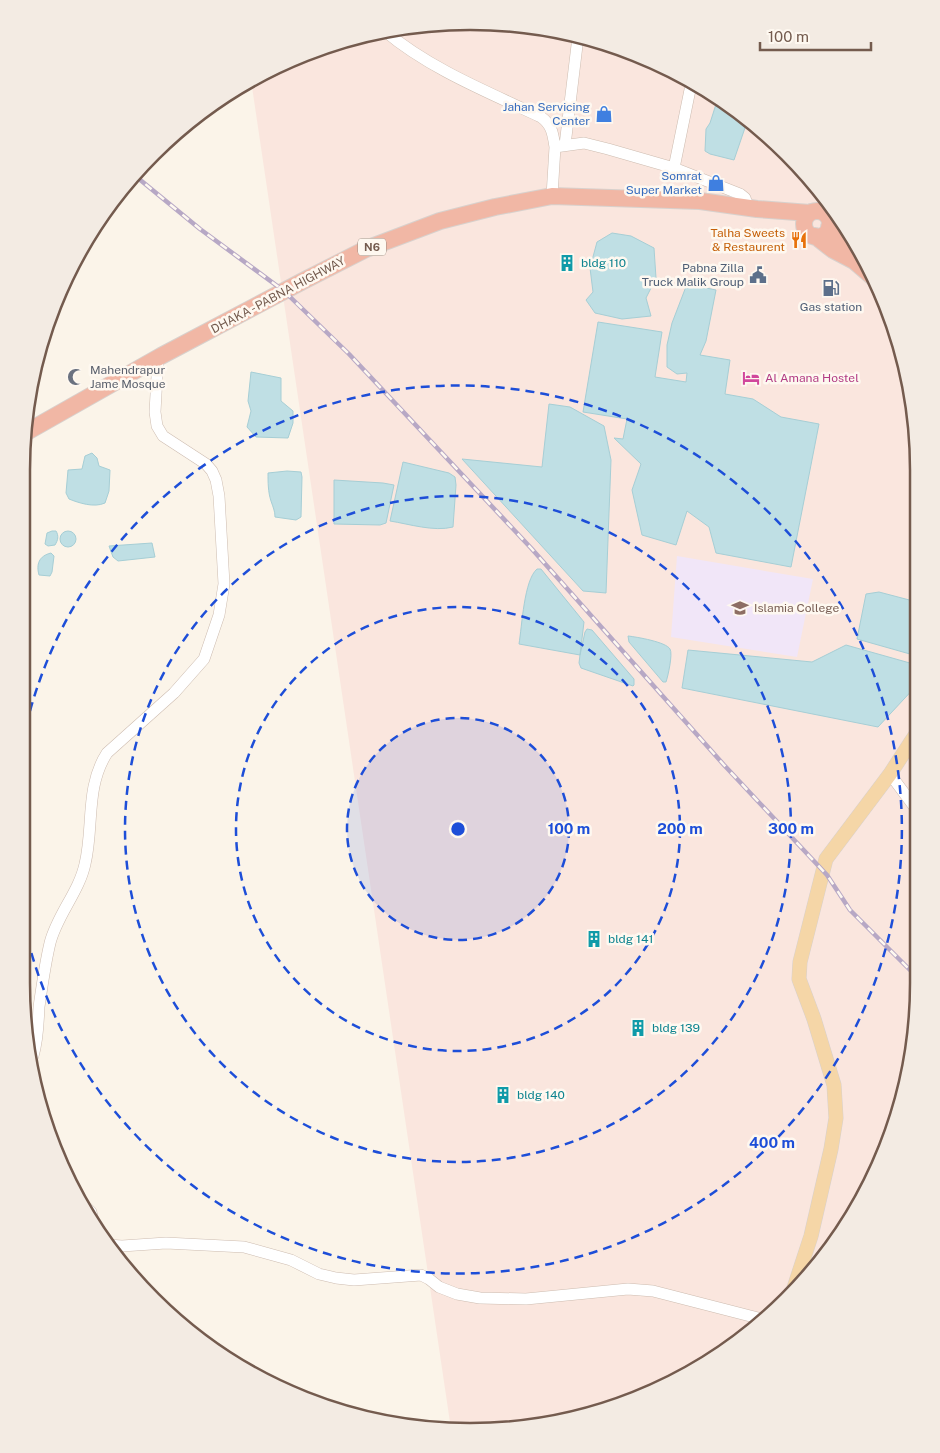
<svg xmlns="http://www.w3.org/2000/svg" width="940" height="1453" font-family="'Public Sans',sans-serif">
	<rect width="100%" height="100%" fill="#fbf4e9"/>
	<path fill="#fae6de" d="M440 22 528 25 614 45 694 81 766 132 826 197 873 272 904 354 918 441 915 1041 884 1155 808 1279 719 1356 586 1416 470 1432 451 1429 251 80 271 68 354 37Z"/>
	<path fill="#f1e6f8" d="M677 556 813 579 797 657 671 637Z"/>
	<path fill="#bfdfe4" stroke="#a6ced5" d="M718 98 748 119 734 160 710 154 705 151 706 129 710 123Z
		M612 233 631 236 654 248 656 278 646 298 651 316 622 319 595 313 586 300 593 292 590 268 597 242Z
		M687 284 716 290 706 341 700 355 730 360 725 394 753 399 781 417 819 424 791 567 716 553 709 527 687 511 676 545 642 535 632 490 641 464 614 438 623 439 627 419 583 412 598 322 662 332 655 377 686 382 687 373 677 374 667 367V345L672 323Z
		M251 372 281 378V401L293 411V423L288 438 256 437 247 427 251 411 248 401Z
		M549 404 570 407 604 426 611 460 606 593 583 591 462 459 542 467Z
		M92 453 97 458 99 466 110 470 109 491 105 503C94 508 79 503 69 499L66 493 68 470 82 469 85 456Z
		M403 462 449 473 455 477 456 485 453 527C434 532 409 524 390 521Z
		M287 471 301 472 302 477 301 517 296 520 275 517C275 511 273 507 271 501 268 492 268 482 268 473Z
		M334 480 383 483 394 485 386 523 380 525 334 524Z
		M52 531H56C59 536 58 540 55 545L48 546 45 544 47 533Z
		M60 539a8 8 0 1 1 16 0a8 8 0 1 1-16 0Z
		M152 543 155 557 118 561 113 557 109 546Z
		M51 553 54 556 52 572 50 576 39 575C36 564 39 556 51 553Z
		M537 569H541L584 622 580 655 585 632 587 629 592 630 634 679V685L633 686 581 668 579 663 580 655 519 644C522 626 524 580 537 569Z
		M879 592 917 602V656L857 639 866 594Z
		M628 636C637 637 666 642 670 649 673 654 668 676 666 682H663L629 642Z
		M846 645 917 665V685L878 727 682 688 688 650 812 662Z"/>
	<g fill="none" stroke-linecap="round" stroke-linejoin="round">
		<g stroke="#cdbcb0" stroke-width="12">
			<path id="minor" d="M385 31C428 68 490 93 541 117 552 125 553 134 555 147L584 143 608 149 674 168 740 194 745 198 748 207
				M565 145 578 37
				M674 168 692 80
				M552 196 555 147
				M890 774 916 809
				M33 1056C38 1040 38 1024 39 1007 42 986 45 964 50 943 57 915 79 892 85 864 94 827 85 787 107 753L174 693 204 659 219 615 224 584 219 496 216 480 212 471 206 464 163 436 157 426 155 412 158 358
				M83 1204 91 1212 95 1228
				M108 1245 122 1246 166 1243 244 1247 291 1260 319 1274 336 1278 354 1280 421 1275 429 1279 439 1287 457 1294 480 1298 526 1299 628 1289 653 1291 762 1319"/>
		</g>
		<g stroke="#d8d1cd" stroke-width="15">
			<path id="major" d="M793 1291 811 1236 831 1149 836 1118 834 1085 814 1019 799 979 800 962 826 859 890 774 916 734"/>
		</g>
		<g stroke="#d8d1cd" stroke-width="18">
			<path id="highway" d="M804 224a13 13 0 1 1 26 0a13 13 0 1 1-26 0Z
				M829 227 842 238 854 261
				M815 236 833 250 854 261 876 280
				M25 433 161 356 303 281 366 249 440 221 495 207 552 196 700 201 757 209 810 213"/>
		</g>
		<use href="#minor" stroke="#fff" stroke-width="11"/>
		<use href="#major" stroke="#f5d6a7" stroke-width="14"/>
		<use href="#highway" stroke="#f1b7a5" stroke-width="16"/>
		<g stroke="#b7a8c5" stroke-width="4.5">
			<path id="rail" d="M133 174 200 229 284 291 349 354 531 548 724 765 827 875 850 910 915 975"/>
		</g>
		<use href="#rail" stroke="#fef8f0" stroke-width="2.5" stroke-dasharray="8" stroke-linecap="butt"/>
	</g>
	<circle cx="458" cy="829" r="111" fill="#1d4ed8" fill-opacity=".12"/>
	<g fill="none" stroke="#1d4ed8" stroke-width="2.5" stroke-dasharray="9 6">
		<circle cx="458" cy="829" r="111"/>
		<circle cx="458" cy="829" r="222"/>
		<circle cx="458" cy="829" r="333"/>
		<path d="M23 740A444 444 0 1 1 22 914"/>
	</g>
	<defs>
		<g id="shop-bare" transform="scale(1.35)"><path d="M-5-2.5h2.3a2.7 3.5 0 0 1 5.4 0H5L5.5 6h-11ZM-1.5-2.5h3a1.5 2.3 0 0 0-3 0Z" fill="#3f7fe0" stroke="#fef8f0" stroke-width="2.5" paint-order="stroke"/></g>
		<g id="restaurant-bare" transform="scale(1.35)"><path d="M-5-6h1v4h1v-4h1v4h1v-4h1v5L-1.5 .5V6h-2V.5L-5-1ZM5-6V6H3V1.5H1.5Q1.5-4 5-6Z" fill="#e8710a" stroke="#fef8f0" stroke-width="2.5" paint-order="stroke"/></g>
		<g id="building-bare" transform="scale(1.35)"><path d="M-4-6H4V6H1V3H-1V6H-4ZM-2.5-4.3h1.7v1.8h-1.7ZM.8-4.3h1.7v1.8H.8ZM-2.5-1h1.7V.8h-1.7ZM.8-1h1.7V.8H.8Z" fill="#0f9aa8" stroke="#fef8f0" stroke-width="2.5" paint-order="stroke"/></g>
		<g id="civic-bare" transform="scale(1.35)"><path d="M-.6-6.5H3V-4.5H.6V-3L4-1V1h2V6H-6V1h2V-1L-.6-3ZM-1.2 2.5V6h2.4V2.5Z" fill="#5c6f8a" stroke="#fef8f0" stroke-width="2.5" paint-order="stroke"/></g>
		<g id="fuel-bare" transform="scale(1.35)"><path d="M-5.5-6h7V0h2V4h1.3V-2.5L3-4.5l.8-.8L6-3V5H2.5V1h-1V6h-7ZM-4.2-4.7v3.2H.2V-4.7Z" fill="#5c6f8a" stroke="#fef8f0" stroke-width="2.5" paint-order="stroke"/></g>
		<g id="mosque-bare" transform="scale(1.35)"><path d="M3.5-4.9A6 6 0 1 0 3.5 4.9A5 5 0 1 1 3.5-4.9Z" fill="#6b7280" stroke="#fef8f0" stroke-width="2.5" paint-order="stroke"/></g>
		<g id="hotel-bare" transform="scale(1.35)"><path d="M-6-4.5h1.5V1H6V5H4.5V3h-9V5H-6ZM-4 0a1.8 1.8 0 1 1 3.6 0ZM.5 0V-2.5h3Q6-2.5 6 0Z" fill="#d1479c" stroke="#fef8f0" stroke-width="2.5" paint-order="stroke"/></g>
		<g id="university-bare" transform="scale(1.35)"><path d="M0-5L7-2L0 1L-7-2ZM-4 1L0 2.5L4 1V4Q0 6-4 4Z" fill="#8d6e63" stroke="#fef8f0" stroke-width="2.5" paint-order="stroke"/></g>
	</defs>
	<g fill-rule="evenodd">
		<use href="#shop-bare" x="604" y="114"/>
		<use href="#shop-bare" x="716" y="183"/>
		<use href="#restaurant-bare" x="799" y="240"/>
		<use href="#building-bare" x="567" y="263"/>
		<use href="#civic-bare" x="758" y="275"/>
		<use href="#fuel-bare" x="831" y="288"/>
		<use href="#mosque-bare" x="76" y="377"/>
		<use href="#hotel-bare" x="751" y="378"/>
		<use href="#university-bare" x="740" y="608"/>
		<use href="#building-bare" x="594" y="939"/>
		<use href="#building-bare" x="638" y="1028"/>
		<use href="#building-bare" x="503" y="1095"/>
	</g>
	<g text-anchor="middle" dominant-baseline="central" stroke-width="5" stroke-linejoin="round" paint-order="stroke">
		<rect fill="#fef8f0" stroke="#9d8a7f" stroke-width="1" x="358" y="238.5" width="28" height="17" rx="4"/>
		<g font-size="11" font-weight="bold" fill="#745b4e">
			<text x="372" y="247">N6</text>
		</g>
		<g font-size="12" fill="#366cbe" stroke="#fef8f0" text-anchor="end">
			<text x="590" y="107">Jahan Servicing<tspan x="590" dy="14">Center</tspan></text>
			<text x="702" y="176">Somrat<tspan x="702" dy="14">Super Market</tspan></text>
		</g>
		<g font-size="12" fill="#c56008" stroke="#fef8f0" text-anchor="end">
			<text x="785" y="233">Talha Sweets<tspan x="785" dy="14">&amp; Restaurent</tspan></text>
		</g>
		<g font-size="12" fill="#0d838f" stroke="#fef8f0" text-anchor="start">
			<text x="581" y="263">bldg 110</text>
			<text x="608" y="939">bldg 141</text>
			<text x="652" y="1028">bldg 139</text>
			<text x="517" y="1095">bldg 140</text>
		</g>
		<g font-size="12" fill="#4e5e75" stroke="#fef8f0" text-anchor="end">
			<text x="744" y="268">Pabna Zilla<tspan x="744" dy="14">Truck Malik Group</tspan></text>
			<text x="831" y="307" text-anchor="middle">Gas station</text>
		</g>
		<g font-size="12" fill="#745b4e" stroke="#fef8f0">
			<text transform="translate(278 295) rotate(-28)">DHAKA - PABNA HIGHWAY</text>
		</g>
		<g font-size="12" fill="#5b616d" stroke="#fef8f0" text-anchor="start">
			<text x="90" y="370">Mahendrapur<tspan x="90" dy="14">Jame Mosque</tspan></text>
		</g>
		<g font-size="12" fill="#b23c85" stroke="#fef8f0" text-anchor="start">
			<text x="765" y="378">Al Amana Hostel</text>
		</g>
		<g font-size="12" fill="#785e54" stroke="#fef8f0" text-anchor="start">
			<text x="754" y="608">Islamia College</text>
		</g>
	</g>
	<path d="M0 0H940V1453H0ZM470 30H470A440 440 0 0 1 910 470V983A440 440 0 0 1 470 1423H470A440 440 0 0 1 30 983V470A440 440 0 0 1 470 30Z" fill="#f3ebe3" fill-rule="evenodd"/>
	<path fill="none" stroke="#745b4e" stroke-width="2.5" d="M470 30H470A440 440 0 0 1 910 470V983A440 440 0 0 1 470 1423H470A440 440 0 0 1 30 983V470A440 440 0 0 1 470 30Z"/>
	<circle cx="458" cy="829" r="8" fill="#1d4ed8" stroke="#fef8f0" stroke-width="2.5"/>
	<g font-size="15" text-anchor="middle" font-weight="bold" fill="#1d4ed8" stroke="#fef8f0" stroke-width="5" stroke-linejoin="round" paint-order="stroke">
		<text x="569" y="834">100 m</text>
		<text x="680" y="834">200 m</text>
		<text x="791" y="834">300 m</text>
		<text x="772" y="1148">400 m</text>
	</g>
	<path d="M760 42v8h111v-8" fill="none" stroke="#745b4e" stroke-width="2.5"/>
	<text x="768" y="42" font-size="15" fill="#745b4e" stroke="#fef8f0" stroke-width="4" paint-order="stroke">100 m</text>
</svg>
